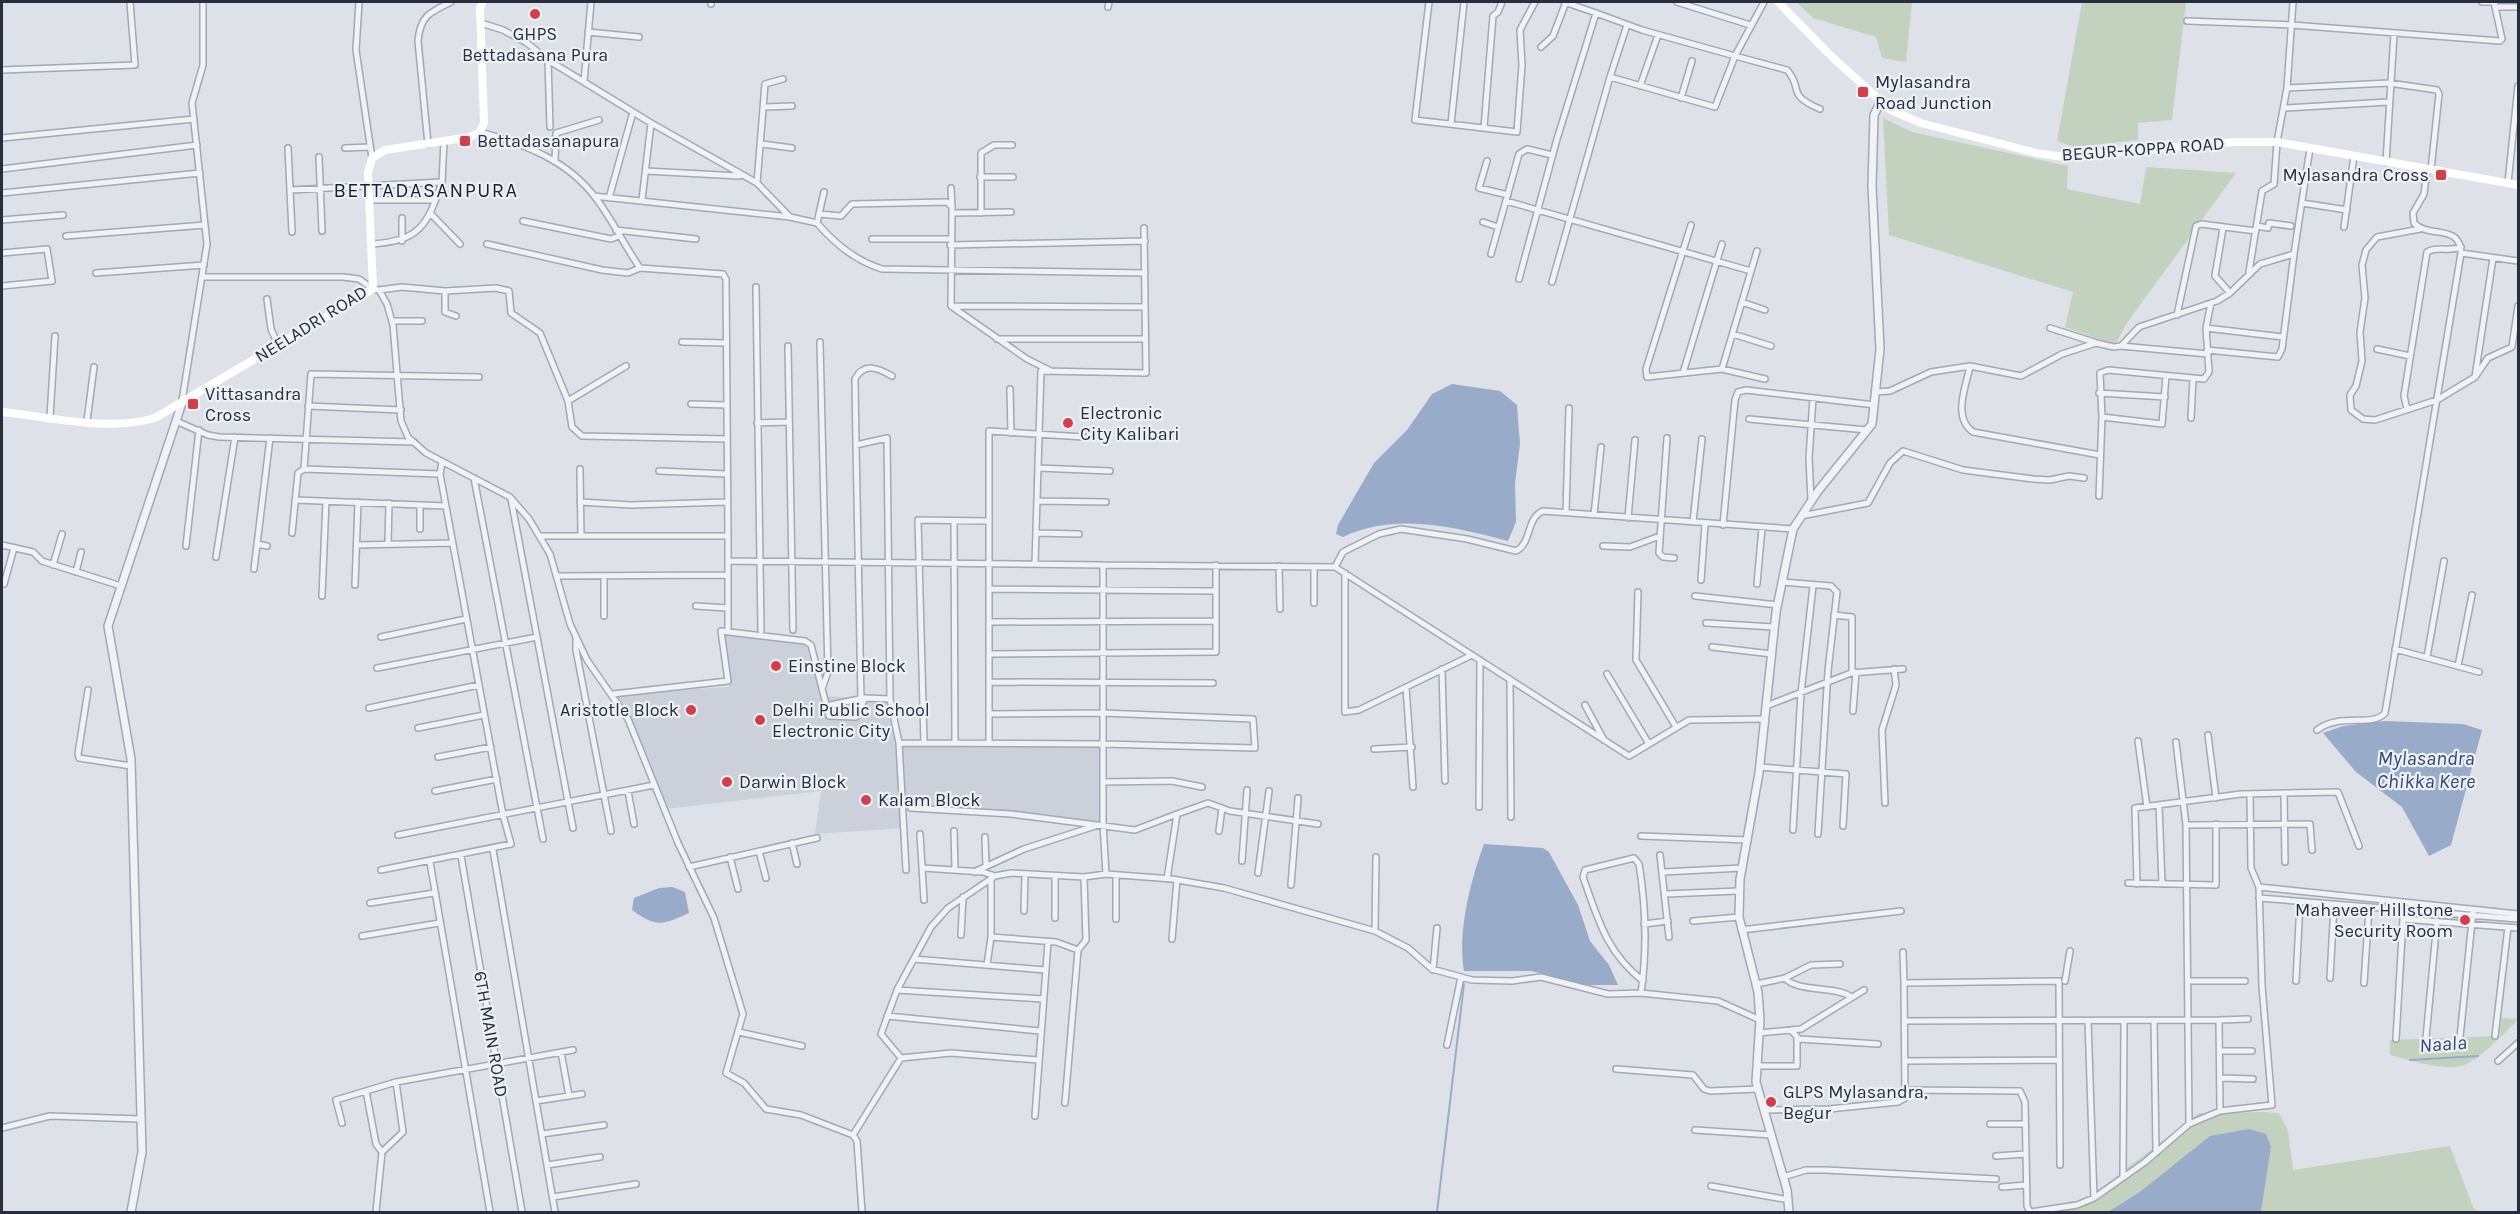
<svg xmlns="http://www.w3.org/2000/svg" width="2520" height="1214" font-family="Karla,sans-serif">
	<rect width="100%" height="100%" fill="#dee1e8"/>
	<path fill="#ccd0da" d="M721 631 806 643 820 696 890 699 899 743 1103 744V824L904 809V828L815 834 821 791 665 809 613 694 729 687Z"/>
	<path fill="#c3d2bf" d="M1796 2H1912L1906 62 1882 58 1876 37 1813 18Z
		M2082 2H2186L2172 120 2138 123V140L2074 147 2057 141Z
		M1883 118 1912 132 2068 166 2067 189 2140 204 2146 167 2236 173 2127 323 2115 345 2065 327 2073 292 1889 235Z
		M2393 911 2462 917V922L2393 915Z
		M2501 1018 2518 1019 2514 1024C2499 1037 2482 1058 2464 1065 2445 1072 2409 1060 2390 1055V1040L2500 1036Z
		M2260 1112 2279 1113 2288 1130 2293 1170 2450 1146 2473 1207 2478 1212H2261L2271 1147 2141 1191 2108 1212H2033L2088 1198 2199 1113Z"/>
	<path fill="#98acc9" d="M1452 384 1500 391 1517 405 1520 444 1515 483 1516 522 1508 541C1454 527 1396 512 1343 537L1336 534 1338 525 1374 463 1407 430 1432 394Z
		M2384 721 2463 724 2482 730 2451 845 2429 856 2402 807 2356 772 2323 733 2343 726Z
		M1484 844 1543 848 1549 852 1578 905 1590 941 1609 965 1618 985H1583L1532 971H1464C1457 933 1471 879 1484 844Z
		M672 887 685 892 689 913C662 925 657 928 632 910L634 898 659 888Z
		M2249 1129 2266 1134 2271 1147 2261 1212H2108L2141 1191 2210 1136Z"/>
	<g fill="none" stroke-linecap="round" stroke-linejoin="round">
		<path stroke="#98acc9" stroke-width="2" d="M2410 1060 2478 1056
			M1437 1212 1464 984"/>
		<g stroke="#a3a8b2" stroke-width="8">
			<path id="minor" d="M359 2 356 50 372 158
				M711 2V4
				M1429 2 1415 120 1517 132 1522 65 1520 30 1535 2
				M1564 2 1596 13
				M1677 2 1750 25
				M2482 2H2495
				M1108 7 1109 2
				M2496 7H2518
				M2187 21 2292 25 2500 41 2502 39 2494 2
				M481 23 503 30 527 43 548 60 651 123 757 183 790 217
				M1627 25 1610 77 1715 107 1735 56 1787 70C1804 89 1785 94 1820 109
				M588 32 639 37
				M1541 47 1553 36 1566 2
				M548 60 550 127
				M2 70 135 65 130 2
				M584 82 591 2
				M1640 86 1658 35
				M2287 88 2389 83 2437 90 2439 94 2431 170
				M1681 98 1692 61
				M765 107 792 106
				M2284 108 2388 102
				M1451 124 1464 2
				M1484 128 1493 16 1498 12 1502 2
				M480 132C524 144 567 160 595 197 612 219 624 245 640 268
				M2 138 194 119
				M428 144 418 41C420 16 430 12 451 2
				M762 144 792 148
				M288 148 292 232
				M345 148 370 147
				M319 157 322 231
				M555 161 556 133 599 120
				M1487 161 1479 188 1508 195
				M2386 162 2394 34
				M2 169 197 145
				M646 171 739 176
				M2307 173 2351 180
				M980 177H1013
				M757 183 765 84 783 79
				M2508 183 2518 86
				M951 188 952 207
				M290 190 442 182 444 141
				M2 193 200 173
				M594 196 790 217 817 223 819 214 841 216 852 204 947 202 952 207V213L951 306 1027 359 1051 371
				M609 198 633 112
				M369 200H435
				M642 200 651 123
				M1506 201 1751 271
				M2302 203 2347 210
				M952 213 1011 212
				M981 213V153L994 145H1012
				M431 214 460 244
				M819 214 824 192
				M402 218V241
				M2 220 63 215
				M523 221 611 239 619 236
				M1483 222 1498 227
				M817 223C835 244 856 261 882 269L1145 273
				M1691 225 1646 369 1647 377 1722 369 1765 379
				M2257 226 2268 228 2269 223 2291 226
				M2344 227 2354 156
				M2223 228 2215 276 2230 293
				M2420 229 2377 237 2366 250 2362 265 2365 298 2360 332 2362 361 2356 386 2350 395 2351 410 2363 419 2375 420 2437 400 2475 377 2488 358 2512 347 2518 306
				M616 230 696 239
				M66 236 205 225
				M872 239H951
				M371 244C420 241 427 226 442 182
				M487 244 602 270 628 273 640 268 723 274 726 279 728 536
				M950 245 1145 241
				M2 253 47 249 52 281 2 286
				M2461 253 2518 261
				M1491 254 1519 154 1527 149 1552 155
				M2249 272 2262 191 2274 184 2277 142 2287 88 2293 2
				M96 273 204 265
				M202 277H343L359 279 373 289 379 290 402 287 445 291 496 288 509 291 511 313 540 333 568 401 572 427 582 436 727 439
				M1519 279 1557 139 1596 13 1642 30 1735 56 1764 2
				M1552 282 1610 77
				M756 287 761 631
				M379 290 387 304 393 325 401 421 408 437 426 453 510 497 529 519 550 554 570 624 587 660 628 719 678 843 714 918 743 1014 726 1073 744 1083 766 1109 801 1115 853 1135 857 1141 862 1212
				M445 291V312L456 316
				M267 299 271 329 278 345
				M1742 302 1765 310
				M952 306 1145 307
				M2177 315 2196 226 2201 224 2256 231
				M392 321H422
				M2050 328 2094 342
				M2206 328 2283 337
				M1733 334 1771 346
				M997 339H1145
				M682 342 726 343
				M820 342 828 672 822 689
				M788 346 793 630
				M2121 346 2208 354
				M2377 349 2410 356
				M2207 350 2278 357 2282 349 2294 254
				M1970 366C1966 387 1952 417 1973 432L2100 455
				M1722 369 1757 251
				M1683 373 1722 244
				M2475 377 2493 258
				M1010 389 1011 433
				M1877 392 1890 391 1931 372 1970 366 2021 376 2062 354 2096 343 2114 347 2121 346 2139 327 2217 301 2230 293 2260 264 2294 254 2310 148
				M2099 393 2165 397
				M182 401 207 244 192 103 203 65V2
				M568 401 626 366
				M691 404 726 405
				M308 406 401 410
				M2407 409 2404 396 2427 252C2436 246 2450 252 2461 247
				M50 417 55 336
				M2102 417 2162 424 2166 376
				M2191 418 2193 379
				M1749 419 1867 430
				M87 421 94 367
				M176 421 208 435 219 437 414 442
				M757 423 789 422
				M1667 438 1659 553 1663 557 1674 558
				M856 445 855 379C864 362 878 368 892 376
				M1038 468 1110 471
				M580 469 581 536
				M659 471 727 474
				M440 474 304 469 311 374 479 377
				M474 478 543 839
				M2099 496 2102 417 2100 373 2108 370 2204 379 2209 372 2206 328 2211 303
				M511 499 573 828
				M295 500 446 506
				M1811 500 1809 458 1813 398
				M1037 501 1106 502
				M580 502 631 505 727 502
				M1566 512 1569 408
				M1594 515 1601 447
				M1801 516 1868 503 1890 463 1903 451 1963 470 2033 479 2050 480 2069 476 2084 478
				M1628 518 1635 440
				M954 521 955 743
				M1693 522 1702 439
				M1723 525 1735 400 1738 392 1746 390 1875 405
				M420 529V505
				M292 533 298 473 304 469
				M1036 533 1079 534
				M540 536H728V561L1103 565V824L1106 874
				M257 544 267 546
				M388 544 389 503
				M2 545 33 552 42 561 121 586
				M357 545 452 543
				M186 546 199 430
				M1603 546 1630 547 1660 536
				M216 557 235 437
				M728 561V632
				M1035 564 1041 371 1146 373 1144 228
				M53 565 62 534
				M1103 565 1335 567 1629 756 1689 720 1765 719
				M1279 566 1280 609
				M1314 567V603
				M1335 567 1343 552 1379 534 1401 529 1467 539 1516 551C1532 543 1526 518 1543 511L1793 529
				M254 569 270 438
				M76 572 81 552
				M1345 573V712L1359 710 1472 655
				M558 576 726 575
				M604 576V616
				M1701 580 1705 524
				M1782 582 1831 586 1837 592 1828 671 1818 834
				M4 584 14 548
				M1757 584 1762 528
				M355 585 358 502
				M989 589 1216 591
				M1638 592 1636 660 1676 727
				M322 596 326 501
				M1695 596 1778 605
				M696 606 727 608
				M1834 615 1852 617V673
				M989 622 1216 621
				M1706 623 1774 627
				M381 637 466 619
				M576 637V650L611 831
				M1712 647 1772 654
				M2395 649 2479 672
				M989 654 1216 652V565
				M2427 657 2444 561
				M2458 666 2472 595
				M377 668 537 637
				M1442 669 1445 781
				M1607 674 1649 744
				M1510 680 1511 817
				M989 682 1213 683
				M1406 687 1413 787
				M88 690 78 754 79 758 131 766
				M613 694 728 681 721 631 805 641 811 645 829 716 856 717 865 698 890 699 899 743 1103 744 1255 748 1253 719 1103 713 989 714
				M861 699 856 445 887 438 890 699
				M1585 705 1604 740
				M826 706 864 698
				M1766 706 1851 673 1903 669
				M369 708 479 685
				M1853 711 1856 672
				M418 728 484 715
				M2317 730C2340 712 2372 728 2385 713L2461 253C2460 223 2429 239 2414 223L2413 213 2424 194 2427 169
				M2208 735 2216 798
				M2138 741 2147 807
				M2176 742 2186 825
				M899 743 906 870
				M924 743 918 520 989 521
				M989 743V431L1084 437
				M1374 749 1412 747
				M438 757 491 747
				M1760 767 1846 774 1843 826
				M1103 782 1172 781 1202 787
				M435 791 497 779
				M628 791 634 824
				M2284 793 2285 862
				M1885 803 1882 730 1896 685 1894 669
				M2159 805 2162 884
				M1479 807 1480 660
				M911 808 1011 814 1135 830 1177 814
				M1793 830 1801 693 1813 586
				M954 831 955 870
				M1219 831 1222 808
				M920 834 924 900
				M398 835 654 785
				M1641 836 1748 840
				M985 837 986 866
				M792 843 797 864
				M493 850 555 1212
				M759 851 766 878
				M1660 855 1669 937
				M461 856 522 1212
				M730 857 738 889
				M1242 861 1247 790
				M430 862 490 1212
				M689 867 817 838
				M923 868 983 872 995 876
				M381 870 511 844 503 815 440 474 442 462
				M974 872 1024 849 1098 825
				M1663 872 1742 868
				M1258 873 1269 791
				M1167 879 1177 814 1208 803 1230 811 1318 824
				M2128 883 2216 885V824
				M2137 884 2135 808 2241 794 2338 792 2359 846
				M1291 885 1298 798
				M2259 887 2518 914
				M1665 894 1739 891
				M2259 898 2518 919
				M370 903 434 893
				M1024 911 1025 874
				M1055 918V876
				M1116 919V875
				M1693 921 1739 917
				M1644 924 1668 921
				M1741 930 1901 911
				M1375 931 1376 857
				M961 935 963 897
				M362 936 439 923
				M991 937 1056 942 1078 950
				M1172 939 1177 880
				M1903 952 1904 983
				M914 959 1045 970
				M987 965 991 937V878
				M1433 970 1437 928
				M1785 978C1796 992 1834 986 1850 996
				M2330 978 2334 905
				M2065 981 2070 951
				M2188 981H2245
				M2296 981 2300 902
				M2364 983 2369 908
				M1757 984 1785 978 1811 965 1840 964
				M897 990 1043 999
				M1641 993C1647 951 1646 907 1639 864L1634 858 1585 870 1583 877C1598 919 1606 952 1643 981
				M887 1016 1040 1031
				M2154 1020 2156 1153
				M2219 1020 2248 1019
				M1904 1021 2219 1020 2220 1111
				M2088 1021 2094 1198
				M1791 1030 1799 1039 1878 1044
				M739 1032 802 1046
				M1759 1033 1801 1029 1864 990
				M2495 1036 2508 927
				M2460 1037 2473 912
				M2426 1038 2437 921
				M2396 1039 2403 919 2518 928
				M1447 1045 1461 977
				M2221 1051H2252
				M561 1052 569 1096
				M901 1058 881 1034 897 990 931 927 948 908 995 876 1011 873 1084 877 1106 874 1172 879 1224 888 1375 931 1408 948 1432 969 1472 980 1512 981 1541 977 1608 994 1641 993 1718 1001 1760 1020
				M1905 1061 2058 1060
				M2498 1061 2518 1043
				M1757 1066H1797V1038
				M1616 1069 1693 1075 1704 1089 1710 1091 1758 1089
				M2221 1078 2253 1079
				M1905 1090 2020 1091 2025 1102 2027 1206 2030 1212 2077 1205 2094 1198 2145 1162 2189 1124 2220 1111 2272 1105 2262 986 2259 887 2251 868 2250 794
				M366 1091 376 1144 382 1152
				M536 1101 582 1094
				M1065 1103 1078 950 1086 940 1084 877
				M1764 1110 1829 1109 1898 1102 1905 1098 1904 983 2059 981 2060 1165
				M1035 1116 1048 942
				M342 1123 336 1100 396 1082 573 1050
				M1990 1124H2025
				M2189 1124 2186 825 2310 824 2312 850
				M2 1128 50 1116 140 1119
				M1695 1130 1771 1135
				M542 1134 604 1125
				M853 1135 901 1058 951 1053 1038 1060
				M1996 1156 2026 1154
				M547 1165 600 1157
				M2123 1176 2124 1021
				M1783 1177 1806 1170H1826L1996 1179
				M1711 1186 1789 1200
				M2002 1187 2026 1185
				M553 1197 636 1184
				M376 1212 382 1152 403 1132 396 1082"/>
		</g>
		<g stroke="#a3a8b2" stroke-width="10">
			<path id="tertiary" d="M131 1212 142 1152 131 759 108 626 182 403
				M1789 1212 1787 1190 1756 1082 1760 1020 1758 992 1739 917 1740 879 1759 773 1776 612 1793 529 1818 491 1872 424 1880 349 1872 186 1874 115 1881 101"/>
		</g>
		<use href="#minor" stroke="#f1f2f6" stroke-width="5"/>
		<use href="#tertiary" stroke="#f1f2f6" stroke-width="7"/>
		<path stroke="#fff" stroke-width="8" d="M1778 2 1832 57 1891 110 1921 123 2036 153 2064 157 2234 142H2277L2518 185
			M2 412C51 417 107 432 155 418L373 289 368 173 372 158 385 150 470 137 480 132 484 123 480 9 482 2"/>
	</g>
	<g fill="#d0404b" stroke="#eef0f6" stroke-width="2">
		<circle cx="535" cy="14" r="6"/>
		<rect x="1857" y="86" width="12" height="12" rx="3"/>
		<rect x="459" y="135" width="12" height="12" rx="3"/>
		<rect x="2435" y="169" width="12" height="12" rx="3"/>
		<rect x="187" y="398" width="12" height="12" rx="3"/>
		<circle cx="1068" cy="423" r="6"/>
		<circle cx="776" cy="666" r="6"/>
		<circle cx="691" cy="710" r="6"/>
		<circle cx="760" cy="720" r="6"/>
		<circle cx="727" cy="782" r="6"/>
		<circle cx="866" cy="800" r="6"/>
		<circle cx="2465" cy="920" r="6"/>
		<circle cx="1771" cy="1102" r="6"/>
	</g>
	<g text-anchor="middle" dominant-baseline="central" stroke-width="4.5" stroke-linejoin="round" paint-order="stroke">
		<g font-size="18" fill="#272e3f" stroke="#eef0f6" text-anchor="start">
			<text x="535" y="34" text-anchor="middle">GHPS<tspan x="535" dy="21">Bettadasana Pura</tspan></text>
			<text x="1875" y="82">Mylasandra<tspan x="1875" dy="21">Road Junction</tspan></text>
			<text x="477" y="141">Bettadasanapura</text>
			<text x="2429" y="175" text-anchor="end">Mylasandra Cross</text>
			<text x="205" y="394">Vittasandra<tspan x="205" dy="21">Cross</tspan></text>
			<text x="1080" y="413">Electronic<tspan x="1080" dy="21">City Kalibari</tspan></text>
			<text x="788" y="666">Einstine Block</text>
			<text x="679" y="710" text-anchor="end">Aristotle Block</text>
			<text x="772" y="710">Delhi Public School<tspan x="772" dy="21">Electronic City</tspan></text>
			<text x="739" y="782">Darwin Block</text>
			<text x="878" y="800">Kalam Block</text>
			<text x="2453" y="910" text-anchor="end">Mahaveer Hillstone<tspan x="2453" dy="21">Security Room</tspan></text>
			<text x="1783" y="1092">GLPS Mylasandra,<tspan x="1783" dy="21">Begur</tspan></text>
		</g>
		<g font-size="18" fill="#272e3f" stroke="#eef0f6">
			<text transform="translate(2143 149) rotate(-4)">BEGUR-KOPPA ROAD</text>
			<text transform="translate(311 324) rotate(-32)">NEELADRI ROAD</text>
			<text transform="translate(491 1034) rotate(80)">6TH MAIN ROAD</text>
		</g>
		<g font-size="20" letter-spacing="1.5" fill="#191f30" stroke="#eef0f6">
			<text x="426" y="190">BETTADASANPURA</text>
		</g>
		<g font-size="20" font-style="italic" fill="#314a74" stroke="#eef0f6">
			<text x="2426" y="758">Mylasandra<tspan x="2426" dy="23">Chikka Kere</tspan></text>
			<text transform="translate(2443 1044) rotate(-4)">Naala</text>
		</g>
	</g>
	<rect width="2520" height="1214" fill="none" stroke="#272e3f" stroke-width="6"/>
</svg>
